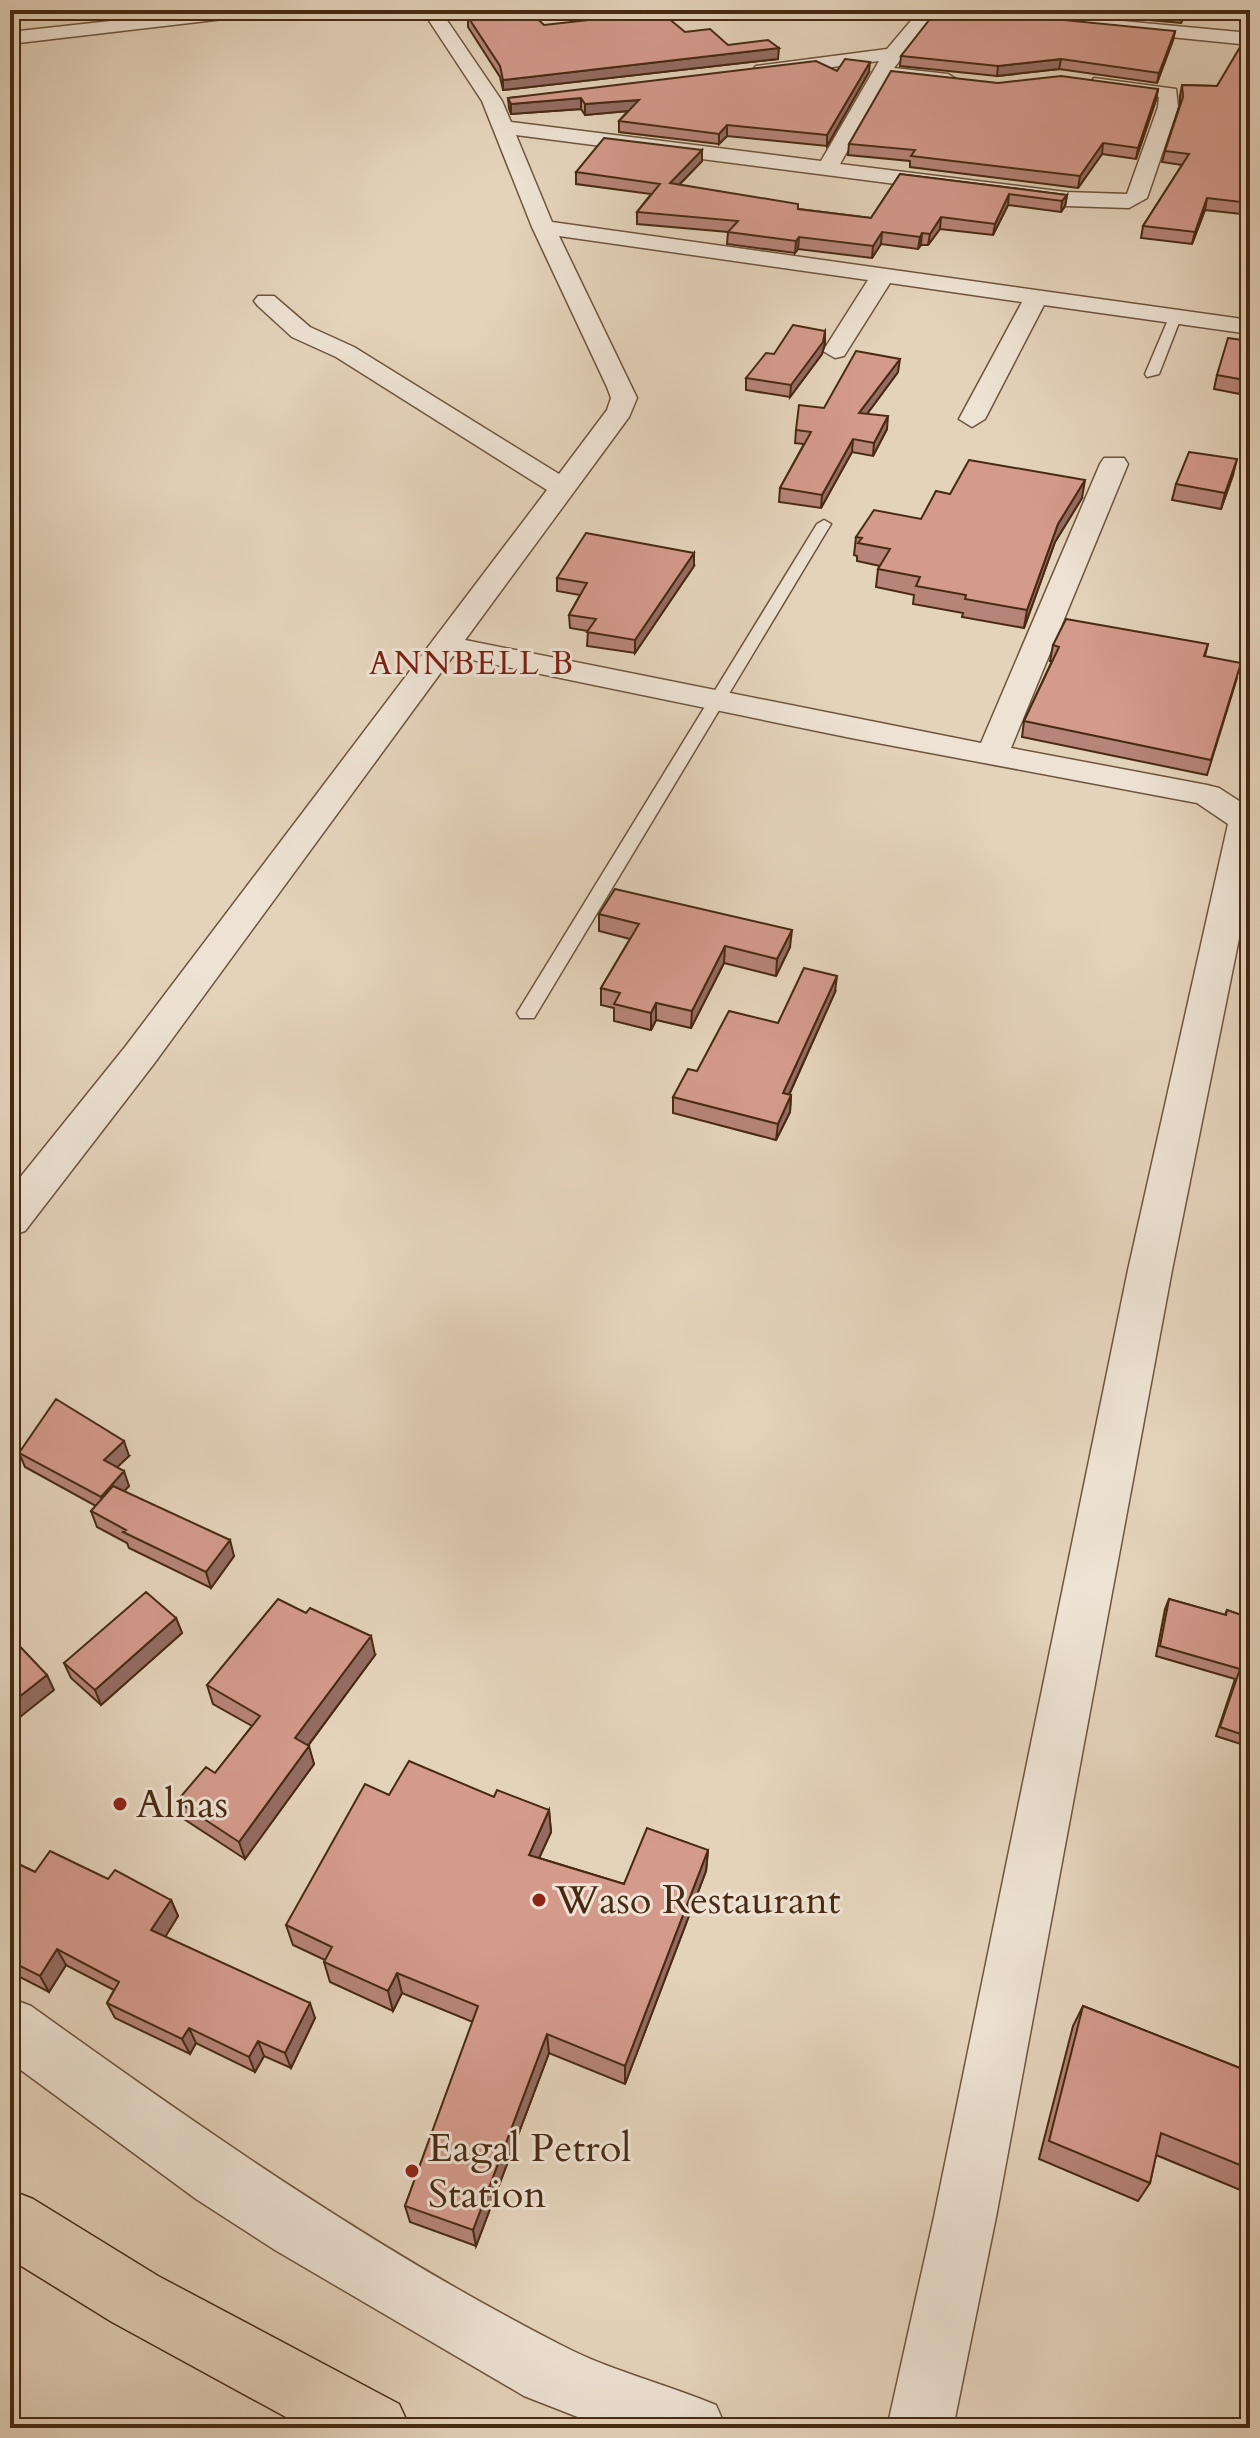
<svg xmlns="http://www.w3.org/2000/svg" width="1260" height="2438" font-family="Cardo,serif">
	<rect width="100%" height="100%" fill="#e4d3bb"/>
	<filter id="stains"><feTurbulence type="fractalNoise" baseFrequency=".0025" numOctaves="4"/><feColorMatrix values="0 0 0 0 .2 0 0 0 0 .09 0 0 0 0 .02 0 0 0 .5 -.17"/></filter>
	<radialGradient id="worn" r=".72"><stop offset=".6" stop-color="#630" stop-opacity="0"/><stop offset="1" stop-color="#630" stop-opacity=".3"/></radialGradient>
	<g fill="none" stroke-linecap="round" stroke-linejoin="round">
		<g stroke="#6f543c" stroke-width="3">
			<path id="lane" d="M1176 311 1182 315 1159 374 1147 377 1145 374 1170 315Z
				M824 520 831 524 537 1013 534 1018H520L517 1013 817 524Z"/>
		</g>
		<g stroke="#6f543c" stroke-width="3">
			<path id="street" d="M211 10H268L259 15 10 44V32Z
				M422 10H440L502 101 511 122 821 161 879 61 763 76 753 70 756 66 887 49 920 10H939L894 68 948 74 958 80 948 86 888 79 840 164 1066 192 1127 194 1158 107 1159 97 1094 86 1091 82 1094 78 1176 89 1178 107 1147 198 1129 208 1066 206 516 135 552 222 1250 320V334L1044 305 985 419 972 427 959 419 1022 302 890 283 844 356 835 358 823 351 868 280 559 236 637 398 629 417 465 640 981 743 1100 464 1104 458H1124L1128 464 1011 748 1207 785 1219 788 1250 808V884L1172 1270 996 2217 953 2428H887L934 2217 1128 1270 1228 824 1197 803 851 738 453 656 153 1065 25 1231 10 1236V1190L125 1047 547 490 336 357 292 337 258 306 254 301 258 296H274L310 327 354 347 559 474 607 410 611 398 607 387 532 227 482 101Z
				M941 10H1006L1250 33V45L950 15Z
				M10 1998 31 2006C202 2129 375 2250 563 2346 611 2371 666 2384 716 2405L726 2428H606L524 2396 275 2250 196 2199 10 2062Z"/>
		</g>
		<g stroke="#482a12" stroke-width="3">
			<path id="highway" d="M10 2190 33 2199 158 2276 399 2404 410 2428H306L112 2322 10 2259Z"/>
		</g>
		<use href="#lane" fill="#ede2d3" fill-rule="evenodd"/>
		<use href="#street" fill="#ede2d3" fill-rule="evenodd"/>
		<use href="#highway" fill="#e4d3bb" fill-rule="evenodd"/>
	</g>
	<path fill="#b68478" stroke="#482a12" stroke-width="2" d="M1038 10H1189L1186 11 1181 23Z
		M1206 10H1250V14Z
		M468 17 544 25 685 32 728 45 778 59 503 90 500 77 468 27Z
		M1175 31 1173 40 1157 83 1059 69 997 76 900 66 901 56Z
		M1250 37V215L1205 210 1192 244 1141 238 1143 226 1182 165 1162 162 1165 151 1180 104V96L1182 85 1217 86Z
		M837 71 869 72 827 146 727 136 719 144 619 132V121L628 111 585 115 581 109 511 114 509 108 508 98Z
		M998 83 1158 89 1156 100 1136 159 1102 154 1078 188 910 167V161L848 155 849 144Z
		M702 150V161L679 185 798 209 871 218 900 174 1067 195 1065 206 1061 212 1008 205 993 235 940 229 928 245H921L918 249 881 244 872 258 798 249 795 253 727 244 728 232 637 224V212L651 194 576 184V172Z
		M825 331V343L822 354 790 397 746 390V378L774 354Z
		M1250 341V396L1214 389 1217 375Z
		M898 372 867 414 887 429 873 456 852 452 821 508 779 502 780 488 804 444 795 443 796 430 824 408Z
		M1233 475 1221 509 1172 500 1176 484Z
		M950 494 1082 498 1055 542 1024 628 962 617 963 613 913 604 914 595 876 587 878 569 880 566 857 561V556L854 555 856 537 921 519Z
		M694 566 635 653 587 646 588 631 570 628 569 615 580 595 557 591V578Z
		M1208 644 1205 656 1237 678 1207 775 1022 737 1024 721 1052 661H1050L1053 645Z
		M599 914 790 947 776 976 724 963 691 1028 656 1020 651 1030 614 1021V1008L601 1005V988L630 939 599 931Z
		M835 992 789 1095H791L790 1112 776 1140 673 1113V1097L697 1071 778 1023Z
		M19 1453 129 1456 117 1467 129 1486 124 1491 234 1556 211 1588 129 1548 127 1543 97 1527 91 1511 96 1506 25 1467Z
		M1169 1599 1225 1615 1227 1610 1250 1618V1747L1216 1736 1235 1679 1156 1656 1165 1609Z
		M176 1618 182 1633 101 1705 71 1678 64 1663Z
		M375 1655 308 1746 314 1764 245 1859 184 1819 177 1801 215 1773 252 1726 213 1704 207 1685Z
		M494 1797 549 1810 551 1832 539 1858 624 1884 708 1850 706 1871 625 2084 549 2053 476 2246 410 2222 405 2206 473 2022 402 1993 393 2011 330 1982 324 1962 325 1960 293 1945 286 1925Z
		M10 1860 35 1872 108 1879 171 1900 178 1916 165 1937 315 2018 291 2068 264 2056 255 2072 196 2043 190 2054 115 2018 107 2003 114 1990 66 1965 49 1992 10 1972Z
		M1083 2006 1250 2072V2194L1156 2155 1150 2183 1138 2201 1039 2159 1073 2026Z"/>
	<path fill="#946c62" stroke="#482a12" stroke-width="2" d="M1184 10H1189L1186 11 1181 23Z
		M1175 31 1173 40 1157 83 1159 73Z
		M779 48 778 59 503 90V80Z
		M1061 59 1059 69 997 76 998 66Z
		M870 62 869 72 827 146V135Z
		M1158 89 1156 100 1136 159 1138 148Z
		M581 98V109L511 114V104Z
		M639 100V110L585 115V104Z
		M727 125V136L719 144V134Z
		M1103 143 1102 154 1078 188 1080 176Z
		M702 150V161L669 195 670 183Z
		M1009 194 1008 205 993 235 995 224Z
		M1067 195 1065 206 1061 212 1062 201Z
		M1207 198 1205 210 1192 244 1195 232Z
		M941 217 940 229 928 245 930 234Z
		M882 232 881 244 872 258 873 246Z
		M922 233 921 245 918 249 920 237Z
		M799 237 798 249 795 253 796 241Z
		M825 331V343L822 354 790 397 791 385Z
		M900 359 898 372 858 426 859 413Z
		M888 416 887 429 873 456 874 443Z
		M853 439 852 452 821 508 822 495Z
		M1237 459 1233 475 1221 509 1225 493Z
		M1085 480 1082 498 1055 542 1024 628 1027 610 1058 524Z
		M694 553V566L635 653V640Z
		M792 930 790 947 776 976 777 959Z
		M725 946 724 963 691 1028 692 1011Z
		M837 976 835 992 782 1110 783 1093Z
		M656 1003V1020L651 1030V1013Z
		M791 1095 790 1112 776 1140 778 1124Z
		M12 1430 18 1445 10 1453V1432Z
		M124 1441 129 1456 109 1475 104 1460Z
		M124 1471 129 1486 106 1511 101 1497Z
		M230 1540 234 1556 211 1588 206 1572Z
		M176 1618 182 1633 101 1705 95 1690Z
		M371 1636 375 1655 300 1756 295 1738Z
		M47 1675 54 1690 15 1721 10 1710V1704Z
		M309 1746 314 1764 245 1859 239 1842Z
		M549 1810 551 1832 531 1876 529 1855Z
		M708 1850 706 1871 625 2084V2066Z
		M171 1900 178 1916 159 1947 151 1930Z
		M57 1949 66 1965 49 1992 40 1976Z
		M397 1973 402 1993 393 2011 388 1991Z
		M310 2003 315 2018 291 2068 285 2053Z
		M189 2028 196 2043 190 2054 182 2039Z
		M547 2034 549 2053 476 2246 473 2230Z
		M258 2041 264 2056 255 2072 249 2057Z"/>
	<path fill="#d49a8c" stroke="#482a12" stroke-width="2" d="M937 10H964L1175 31 1159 73 1061 59 998 66 901 56Z
		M1151 10H1184L1183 13Z
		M530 12 544 25 661 12 685 32 710 29 728 45 768 40 779 48 503 80 500 66 468 17Z
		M1246 37H1250V203L1207 198 1195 232 1143 226 1189 154 1165 151 1183 97 1182 85 1217 86Z
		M845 59 870 62 827 135 727 125 719 134 619 121 639 100 585 104 581 98 511 104 508 98 816 61 837 71Z
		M891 71 998 83 1061 76 1158 89 1138 148 1103 143 1080 176 911 156 915 150 849 144Z
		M604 138 702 150 670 183 798 204V209L871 218 900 174 1067 195 1062 201 1009 194 995 224 941 217 930 234 922 233 920 237 882 232 873 246 799 237 796 241 728 232 738 221 637 212 660 184 576 172Z
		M793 325 825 331 823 342 791 385 746 378 766 353 774 354Z
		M1228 338 1250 341V381L1217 375Z
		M856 351 900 359 859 413 888 416 874 443 853 439 822 495 780 488 811 432 796 430 799 405 824 408Z
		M1189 452 1237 459 1225 493 1176 484Z
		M969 460 1085 480 1058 524 1027 610 965 599 966 595 916 586 920 577 878 569 890 549 858 543 862 538 856 537 874 510 921 519 936 491 950 494Z
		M586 533 694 553 635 640 587 632 596 619 569 615 587 583 557 578Z
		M1066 619 1208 644 1204 656 1241 663 1211 760 1024 721 1059 647 1053 645Z
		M615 889 792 930 777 959 725 946 692 1011 656 1003 651 1013 614 1004 620 993 601 988 639 924 599 914Z
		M804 968 837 976 783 1093 791 1095 778 1124 673 1097 688 1069 697 1071 729 1011 778 1023Z
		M56 1399 124 1441 104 1460 124 1471 101 1497 19 1453Z
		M113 1486 230 1540 206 1572 123 1532 126 1530 91 1511Z
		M146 1592 176 1618 95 1690 64 1663Z
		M278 1599 306 1613 310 1608 371 1636 295 1738 309 1746 239 1842 177 1801 206 1767 215 1773 260 1716 207 1685Z
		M1169 1599 1226 1615 1227 1610 1250 1618V1737L1220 1727 1240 1669 1160 1646Z
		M10 1636 47 1675 10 1704Z
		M409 1761 494 1797 497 1790 549 1810 529 1855 624 1884 647 1828 708 1850 625 2066 547 2034 473 2230 405 2206 478 2006 397 1973 388 1991 324 1962 332 1947 286 1925 365 1784 389 1795Z
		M50 1851 108 1879 115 1870 171 1900 151 1930 310 2003 285 2053 258 2041 249 2057 189 2028 182 2039 107 2003 119 1982 57 1949 40 1976 10 1961V1860L35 1872Z
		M1083 2006 1250 2072V2169L1161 2133 1150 2183 1049 2141Z"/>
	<g fill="#8f2418" stroke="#ede2d3" stroke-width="3">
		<circle cx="120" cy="1804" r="8"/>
		<circle cx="539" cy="1900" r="8"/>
		<circle cx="412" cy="2171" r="8"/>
	</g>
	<g text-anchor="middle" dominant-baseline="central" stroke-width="6" stroke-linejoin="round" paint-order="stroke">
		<g font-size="32" letter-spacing="2" fill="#7a1f14" stroke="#ede2d3">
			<text x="472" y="664">ANNBELL B</text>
		</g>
		<g font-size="40" fill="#482a12" stroke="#ede2d3" text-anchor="start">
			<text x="136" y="1804">Alnas</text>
			<text x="555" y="1900">Waso Restaurant</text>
			<text x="428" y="2148">Eagal Petrol<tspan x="428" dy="46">Station</tspan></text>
		</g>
	</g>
	<rect width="1260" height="2438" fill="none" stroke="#e4d3bb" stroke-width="40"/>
	<rect x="12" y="12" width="1236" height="2414" fill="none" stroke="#482a12" stroke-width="4"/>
	<rect x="20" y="20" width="1220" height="2398" fill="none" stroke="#482a12" stroke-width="2"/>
	<rect width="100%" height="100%" filter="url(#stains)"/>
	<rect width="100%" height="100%" fill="url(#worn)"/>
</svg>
